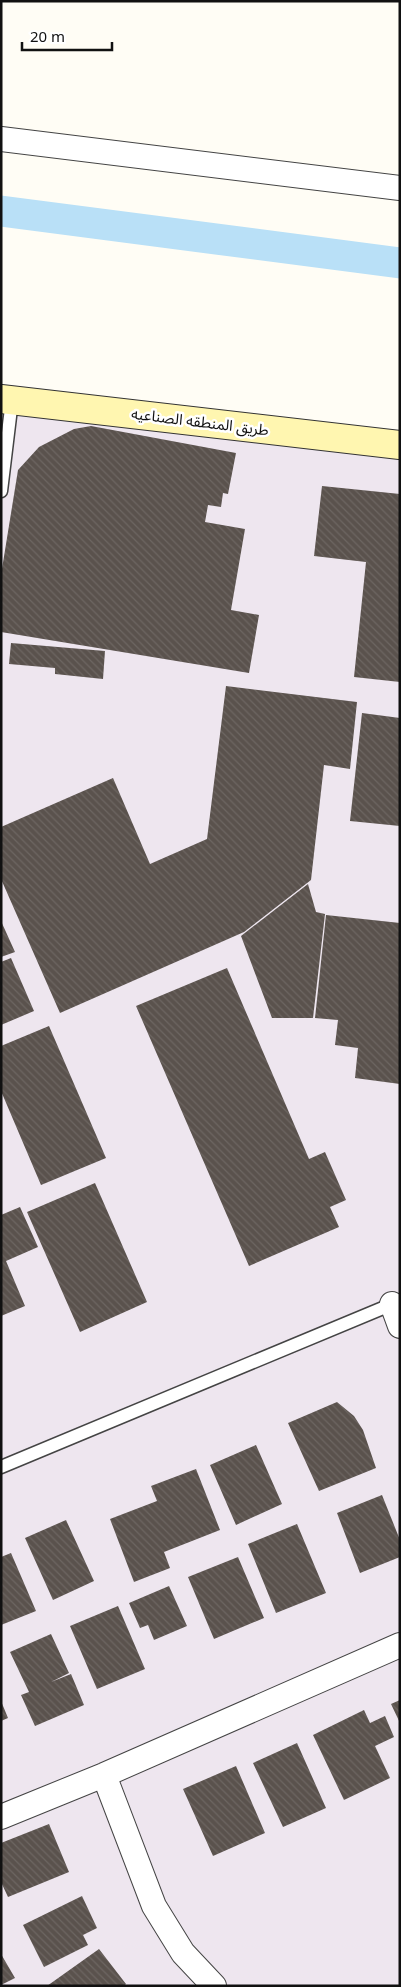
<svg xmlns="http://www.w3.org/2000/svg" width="401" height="1987" font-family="Georgia,'Noto Sans Arabic',serif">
	<defs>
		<pattern id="building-back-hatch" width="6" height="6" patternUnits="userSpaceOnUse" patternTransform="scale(1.25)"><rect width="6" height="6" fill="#5a524d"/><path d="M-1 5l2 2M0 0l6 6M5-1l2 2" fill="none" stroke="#6d6662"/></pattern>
	</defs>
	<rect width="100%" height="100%" fill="#fffdf5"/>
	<path fill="#eee6ef" d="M1 384 400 432V1986H1Z"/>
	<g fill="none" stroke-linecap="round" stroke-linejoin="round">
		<path stroke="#b9e0f7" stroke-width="31" d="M1 211 400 263"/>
	</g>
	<path fill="url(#building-back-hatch)" d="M91 426 236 453 228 494 223 493 221 507 208 505 205 522 245 529 231 610 259 615 249 673 1 632V575L18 470 39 447 74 429Z
		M322 486 400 494V682L354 677 366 562 314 556Z
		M11 643 105 651 103 679 55 674V668L9 664Z
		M226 686 357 702 350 769 324 765 311 880 244 932 60 1013 1 879V827L113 778 150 864 207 839Z
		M362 713 400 718V826L350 821Z
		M308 884 316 912 325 914 313 1018H272L241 936Z
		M326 915 400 923V1084L355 1078 358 1048 335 1045 338 1020 315 1018Z
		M1 921 15 952 1 957Z
		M11 958 34 1011 1 1025V962Z
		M227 968 309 1159 325 1152 346 1200 330 1207 339 1227 249 1266 136 1006Z
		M49 1026 106 1158 41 1185 1 1091V1046Z
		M95 1183 147 1302 80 1332 27 1212Z
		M20 1207 38 1247 6 1261 25 1306 1 1316V1215Z
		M337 1402 354 1416 363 1430 376 1468 319 1491 288 1423Z
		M256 1445 282 1504 236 1525 210 1465Z
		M196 1469 220 1530 164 1552 170 1568 134 1582 110 1519 157 1501 151 1486Z
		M382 1495 400 1540V1557L360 1573 337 1513Z
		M66 1520 94 1581 53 1600 25 1538Z
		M297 1524 326 1593 276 1613 248 1544Z
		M11 1553 36 1611 1 1625V1557Z
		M238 1557 264 1618 214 1639 188 1577Z
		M169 1586 187 1626 154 1640 148 1625 140 1628 129 1603Z
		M118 1606 145 1669 97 1689 70 1626Z
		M51 1634 69 1673 51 1682 71 1674 84 1705 35 1726 21 1695 29 1692 10 1652Z
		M400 1700V1723L391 1704Z
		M1 1701 8 1718 1 1721Z
		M364 1710 370 1723 385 1716 394 1737 375 1746 390 1778 344 1800 313 1735Z
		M297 1743 326 1808 283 1827 253 1763Z
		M236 1766 265 1833 213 1856 183 1789Z
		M49 1824 69 1872 8 1897 1 1882V1843Z
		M82 1896 97 1928 83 1935 88 1945 44 1967 23 1925Z
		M99 1949 126 1984 124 1986H47Z
		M1 1954 15 1978 1 1985Z"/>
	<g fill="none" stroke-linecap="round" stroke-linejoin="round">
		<g stroke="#444" stroke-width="15">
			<path id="lane" d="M1 491 12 400
				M1 1467 395 1303"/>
		</g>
		<g stroke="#444" stroke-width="26">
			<path id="street" d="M1 139 400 188
				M392 1304 400 1326
				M104 1775 154 1906 183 1953 214 1986
				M1 1817 104 1775 400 1645"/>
		</g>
		<g stroke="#333" stroke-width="30">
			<path id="secondary" d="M1 399 400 445"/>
		</g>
		<use href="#lane" stroke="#fff" stroke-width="12"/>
		<use href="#street" stroke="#fff" stroke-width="24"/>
		<use href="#secondary" stroke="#fff6b0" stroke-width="28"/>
	</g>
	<g text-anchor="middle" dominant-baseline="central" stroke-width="5" stroke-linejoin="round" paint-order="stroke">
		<g font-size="15" fill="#111" stroke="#fff">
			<text transform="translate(200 422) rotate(7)">طريق المنطقه الصناعيه</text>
		</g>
	</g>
	<rect width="401" height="1987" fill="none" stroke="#111111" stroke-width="5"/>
	<path d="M22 42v8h90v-8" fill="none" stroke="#111111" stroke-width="2.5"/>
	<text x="30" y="42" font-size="15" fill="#111111" stroke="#ffffff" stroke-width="4" paint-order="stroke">20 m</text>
</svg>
